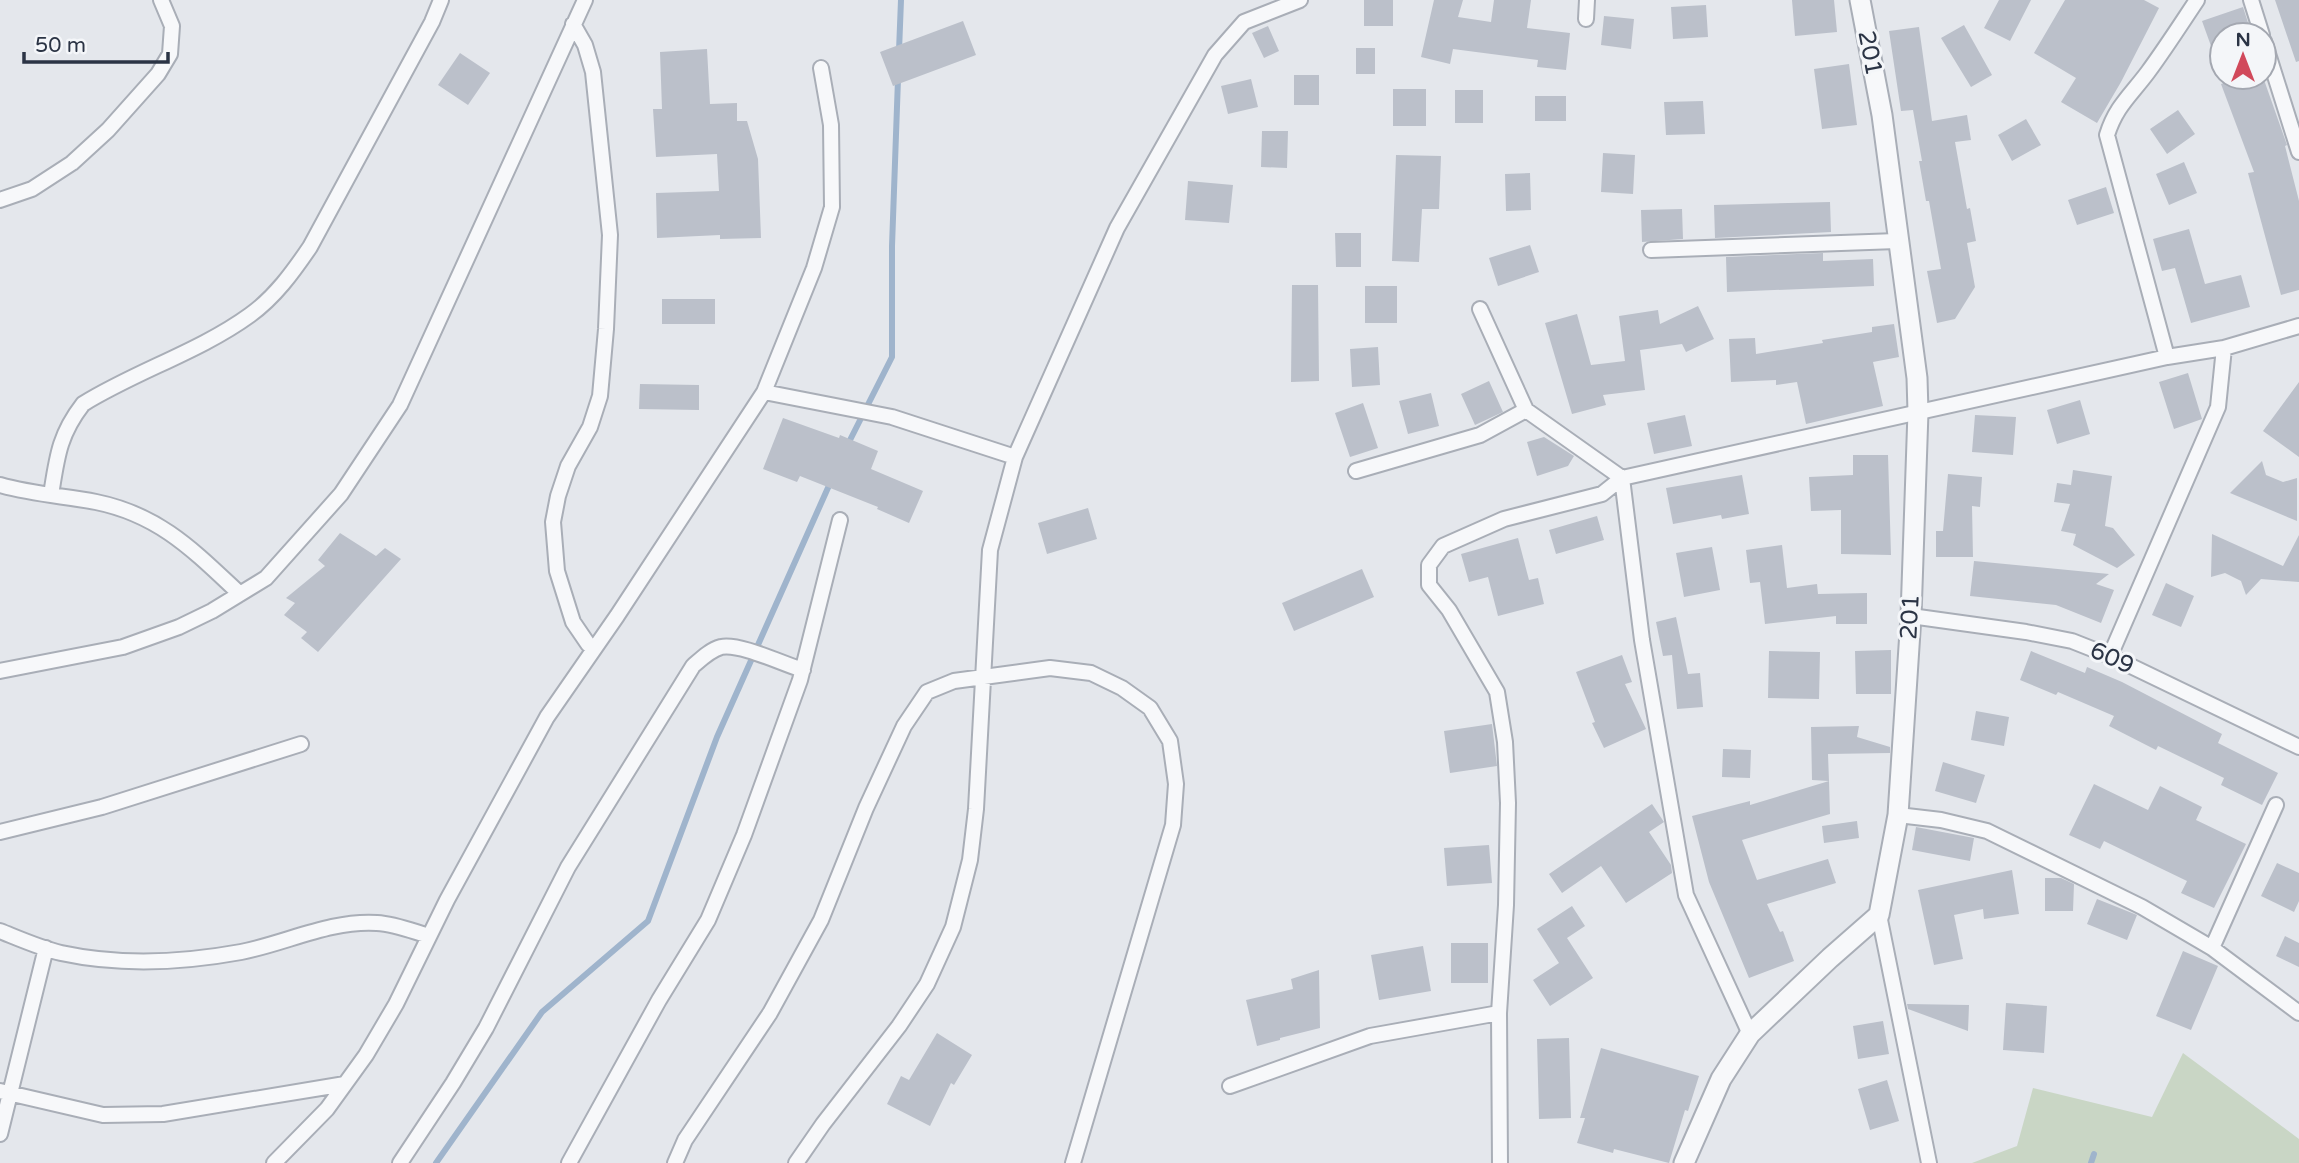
<svg xmlns="http://www.w3.org/2000/svg" width="2299" height="1163" font-family="'Varela Round',sans-serif">
	<rect width="100%" height="100%" fill="#e4e7ec"/>
	<path fill="#c9d6c5" d="M2183 1053 2299 1139V1163H1972L2017 1146 2033 1088 2152 1117Z"/>
	<g fill="none" stroke-linecap="round" stroke-linejoin="round">
		<path stroke="#9fb4cc" stroke-width="6" d="M899 51 901 0
			M847 446 892 357V246L898 79
			M436 1163 542 1012 648 921 717 737 831 481
			M2091 1163 2094 1154"/>
	</g>
	<path fill="#bbc0ca" d="M1364 0H1393V26H1364Z
		M1434 0H1463L1458 17 1491 22 1494 0H1531L1527 28 1570 33 1566 70 1537 67 1538 60 1453 49 1450 64 1421 57Z
		M1792 0H1834L1837 32 1795 36Z
		M1999 0H2031L2010 41 1984 28Z
		M2065 0H2144L2159 8 2121 82 2097 123 2061 102 2076 78 2034 53Z
		M2275 0H2299V61L2296 62Z
		M1706 5 1708 37 1673 39 1671 7Z
		M2243 7 2252 35H2222L2220 71 2202 21Z
		M1604 16 1634 19 1631 49 1601 45Z
		M963 21 976 55 893 86 880 52Z
		M1964 25 1992 75 1971 87 1941 38Z
		M1268 26 1279 51 1264 58 1252 33Z
		M1919 27 1932 121 1967 115 1971 140 1955 142 1967 209 1970 208 1976 241 1967 243 1975 287 1955 319 1937 323 1927 271 1941 269 1929 201H1926L1919 161H1922L1913 110 1901 111 1889 31Z
		M1356 48H1375V74H1356Z
		M707 49 710 104 737 103V121H747L758 159 761 238 720 239V235L657 238 656 193 719 191 717 154 656 157 653 109H662L660 52Z
		M460 53 490 73 468 105 438 85Z
		M1849 64 1857 125 1822 129 1814 69Z
		M1294 75H1319V105H1294Z
		M2241 77H2263L2287 145 2285 146 2299 201V290L2281 295 2248 173 2254 172 2221 84Z
		M1251 79 1258 107 1228 114 1221 86Z
		M1393 89H1426V126H1393Z
		M1455 90H1483V123H1455Z
		M1535 96H1566V121H1535Z
		M1703 101 1705 134 1666 135 1664 102Z
		M2178 110 2195 134 2167 154 2150 129Z
		M2026 119 2041 145 2012 161 1998 135Z
		M1262 131H1288L1287 168 1261 167Z
		M1603 153 1635 155 1633 194 1601 192Z
		M1396 155 1441 156 1439 209H1422L1419 262 1392 261Z
		M2184 162 2197 193 2169 205 2156 174Z
		M1530 173 1531 210 1506 211 1505 174Z
		M1188 181 1233 185 1229 223 1185 220Z
		M2106 187 2114 213 2077 225 2068 200Z
		M1830 202 1831 232 1715 238 1714 205Z
		M1682 209 1683 239 1642 242 1641 210Z
		M2189 229 2205 284 2241 275 2250 307 2191 323 2175 268 2162 271 2153 239Z
		M1335 233H1361V267H1336Z
		M1530 245 1539 272 1498 286 1489 258Z
		M1823 253V261L1873 259 1874 286 1727 292 1726 257Z
		M1292 285H1318L1319 381 1291 382Z
		M1365 286H1397V323H1365Z
		M662 299H715V324H662Z
		M1698 306 1714 339 1686 352 1682 344 1640 350 1645 390 1603 395 1606 405 1572 414 1545 323 1577 314 1591 365 1625 361 1619 316 1658 310 1660 324Z
		M1894 324 1899 357 1873 362 1883 406 1806 424 1797 382 1776 385V380L1731 382 1729 339 1755 338 1756 354 1823 343 1822 340 1872 332V327Z
		M1378 347 1380 385 1352 387 1350 349Z
		M2188 373 2202 419 2174 429 2159 382Z
		M1489 381 1503 412 1475 425 1461 394Z
		M2299 382V457L2263 431Z
		M640 384 699 385V410L639 409Z
		M1431 393 1439 426 1408 434 1399 401Z
		M2080 400 2090 434 2057 444 2047 410Z
		M1363 403 1378 448 1350 457 1335 413Z
		M1685 415 1692 446 1654 454 1647 423Z
		M1975 415 2016 417 2013 455 1972 452Z
		M783 418 839 438 840 435 878 451 871 469 923 491 909 523 877 509 878 507 800 476 797 482 763 469Z
		M1544 437 1574 456 1568 466 1537 476 1527 442Z
		M1853 455H1888L1891 555 1841 554V510L1811 511 1809 477 1853 475Z
		M2262 461 2266 475 2283 482 2297 478V521L2230 493Z
		M2073 470 2112 476 2105 526 2113 528 2135 555 2117 568 2073 545 2076 534 2061 531 2070 504 2054 502 2057 483 2071 485Z
		M1948 474 1982 477 1980 507 1972 506 1973 557H1936V531H1943Z
		M1742 475 1749 514 1722 519 1721 515 1673 524 1666 488Z
		M1088 508 1097 539 1047 554 1038 523Z
		M1597 516 1604 540 1556 554 1549 530Z
		M340 533 376 556 385 548 401 559 318 652 301 638 307 632 284 615 295 603 286 598 325 566 318 560Z
		M2212 534 2283 566 2299 535V582L2261 579 2246 595 2241 581 2225 573 2211 577Z
		M1518 538 1529 580 1538 578 1544 604 1498 616 1488 577 1469 582 1461 554Z
		M1782 545 1787 588 1817 584 1818 594 1867 593V624H1836V616L1765 624 1760 582 1750 583 1746 550Z
		M1712 547 1720 590 1684 597 1676 553Z
		M1974 561 2109 574 2096 584 2114 590 2101 623 2056 605 1970 596Z
		M1362 569 1374 597 1294 631 1282 603Z
		M2166 583 2194 596 2181 627 2152 615Z
		M1676 617 1688 674 1700 673 1703 707 1677 709 1672 655 1663 656 1656 622Z
		M1891 650V694H1856L1855 651Z
		M1769 651 1820 652 1819 699 1768 698Z
		M2031 651 2085 673 2087 667 2122 682 2222 734 2218 743 2278 773 2262 805 2221 785 2224 778 2158 746 2156 750 2109 726 2114 716 2058 692 2056 695 2020 680Z
		M1622 655 1632 682 1625 684 1646 729 1604 748 1592 723 1595 722 1576 672Z
		M1976 711 2009 717 2004 746 1971 740Z
		M1492 724 1497 766 1450 773 1444 731Z
		M1859 726 1857 737 1890 747V753L1828 754 1829 781 1812 780 1811 727Z
		M1723 749 1751 750 1750 778 1722 777Z
		M1943 762 1985 775 1976 803 1935 791Z
		M1829 781 1830 814 1742 840 1757 880 1828 859 1836 883 1767 904 1780 932 1783 931 1794 961 1749 978 1709 882 1692 816 1750 801V805Z
		M2094 784 2148 810 2160 786 2202 807 2196 820 2246 844 2214 908 2181 893 2187 881 2104 841 2100 849 2069 835Z
		M1652 804 1664 822 1649 832 1671 865 1672 873 1626 903 1601 866 1562 893 1549 874Z
		M1857 821 1859 838 1824 843 1822 826Z
		M1916 827 1974 838 1970 861 1912 850Z
		M1489 845 1492 883 1447 886 1444 848Z
		M2277 863 2299 873V901L2294 912 2261 896Z
		M2012 870 2019 914 1984 919 1983 909 1954 915 1963 959 1934 965 1918 890Z
		M2045 878H2061L2074 884 2073 911H2045Z
		M2097 899 2137 915 2127 940 2087 924Z
		M1572 906 1585 926 1567 938 1593 978 1550 1006 1533 980 1559 963 1537 929Z
		M2285 936 2299 943V967L2276 956Z
		M1451 943H1488V983H1451Z
		M1423 946 1431 991 1379 1000 1371 955Z
		M2183 951 2218 966 2191 1030 2156 1016Z
		M1319 970 1320 1028 1280 1038V1040L1257 1046 1246 1000 1293 989 1291 979Z
		M2006 1003 2047 1006 2044 1053 2003 1050Z
		M1907 1004 1969 1005 1968 1031 1908 1009Z
		M1883 1021 1889 1054 1858 1059 1853 1026Z
		M937 1033 972 1055 954 1085 951 1083 930 1126 887 1104 901 1076 909 1080Z
		M1569 1038 1571 1118 1539 1119 1537 1039Z
		M1601 1048 1699 1076 1688 1111 1685 1110 1669 1163 1614 1149 1613 1153 1577 1143 1585 1118H1580Z
		M1887 1080 1899 1121 1870 1130 1858 1089Z"/>
	<g fill="none" stroke-linecap="round" stroke-linejoin="round">
		<g stroke="#a9aeb7" stroke-width="18">
			<path id="minor" d="M2251 0 2262 35
				M1586 19 1587 0
				M573 24 585 45 593 72 610 235 606 329 600 396 590 427 568 466 558 496 553 522 557 571 573 622 588 644 594 649
				M2264 41 2299 152
				M0 200 32 189 72 163 108 130 158 74 170 54 172 26 161 0
				M1651 250 1897 241
				M1480 309 1526 410 1622 478 2167 357 2224 348
				M2167 357 2107 135C2116 106 2131 95 2148 72 2165 49 2181 24 2197 0
				M764 392 892 417 1015 457
				M1356 471 1480 435 1526 410
				M1622 478 1642 640 1686 895 1750 1034
				M0 485C31 494 64 496 96 502 160 515 194 551 240 594
				M51 495C57 457 59 435 83 404 136 371 199 352 250 315 275 297 293 272 310 247L432 22 441 0
				M1911 616 2026 632 2072 641 2110 656 2299 747
				M2110 656 2218 407 2224 348 2299 326
				M0 671 123 647 179 627 212 611 266 578 341 494 400 405 585 0
				M1898 815 1941 820 1987 831 2142 907 2212 948 2299 1013
				M0 832 102 807 301 744
				M1879 915 1929 1163
				M0 931C20 939 40 948 61 953 121 966 181 963 241 952 287 943 330 920 377 923 395 924 412 931 429 936
				M2212 948 2276 805
				M1230 1086 1370 1036 1499 1013
				M0 1091 103 1115 163 1114 345 1084
				M0 1134 46 948
				M274 1163 327 1109 366 1055 396 1004 447 900 547 717 617 616 764 392 814 268 832 207 831 125 821 68
				M400 1163 453 1083 486 1028 568 867 693 666C701 659 710 650 721 647 740 643 783 664 803 670
				M569 1163 659 1000 708 920 744 835 800 680 840 520
				M675 1163 685 1140 770 1013 821 920 866 808 904 726 927 692 954 681 1050 668 1091 673 1122 688 1150 708 1170 741 1176 784 1173 825 1073 1163
				M796 1163 823 1124 899 1026 927 984 953 927 970 860 976 809 990 550 1015 457 1117 228 1215 55 1244 22 1300 0
				M1500 1163 1499 1013 1506 905 1508 803 1505 742 1497 692 1449 610 1429 585V565L1443 546 1504 519 1602 494 1622 478"/>
		</g>
		<g stroke="#a9aeb7" stroke-width="23">
			<path id="tertiary" d="M1684 1163 1721 1079 1750 1034 1830 958 1879 915 1898 815 1911 616 1918 412 1917 378 1882 115 1860 0"/>
		</g>
		<use href="#minor" stroke="#f7f8fa" stroke-width="14"/>
		<use href="#tertiary" stroke="#f7f8fa" stroke-width="19"/>
	</g>
	<g text-anchor="middle" dominant-baseline="central" stroke-width="6" stroke-linejoin="round" paint-order="stroke">
		<g font-size="24" fill="#2b3445" stroke="#f4f6f9">
			<text transform="translate(1870 53) rotate(79)">201</text>
			<text transform="translate(1910 617) rotate(-87)">201</text>
			<text transform="translate(2112 658) rotate(24)">609</text>
		</g>
	</g>
	<g transform="translate(2243 56)"><circle r="33" fill="#f4f6f9" stroke="#a4a8b1" stroke-width="2"/>
	<path d="M0-5L12 26L0 18L-12 26Z" fill="#d1495b"/>
	<text y="-10" font-size="19" font-weight="bold" text-anchor="middle" fill="#2b3445">N</text>
	</g>
	<path d="M24 52v10h144v-10" fill="none" stroke="#2b3445" stroke-width="3.5"/>
	<text x="35" y="52" font-size="21" fill="#2b3445" stroke="#f4f6f9" stroke-width="5" paint-order="stroke">50 m</text>
</svg>
